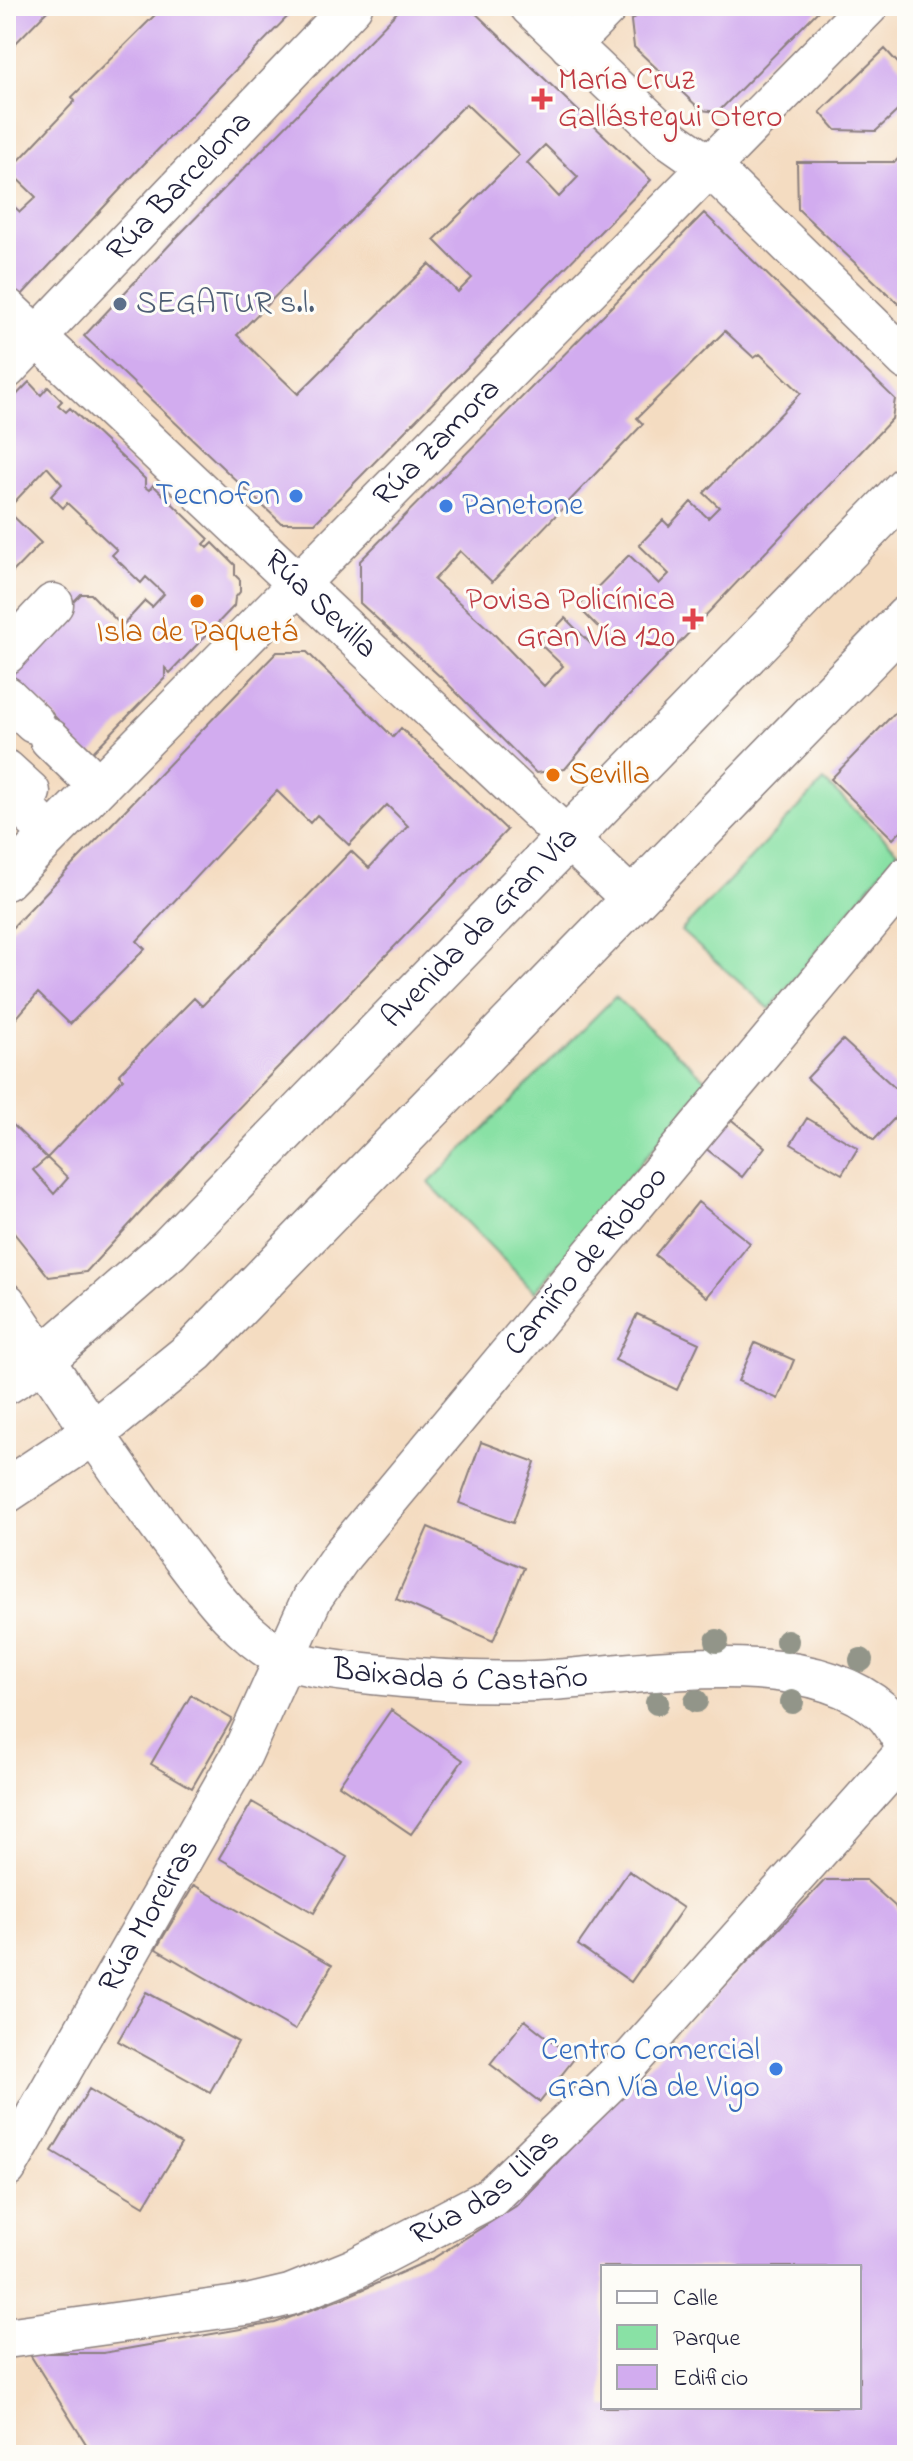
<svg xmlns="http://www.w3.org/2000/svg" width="913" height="2461" font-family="'Indie Flower',sans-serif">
	<rect width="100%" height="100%" fill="#fdfcf7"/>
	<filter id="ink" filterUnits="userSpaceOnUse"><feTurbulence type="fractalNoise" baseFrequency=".0125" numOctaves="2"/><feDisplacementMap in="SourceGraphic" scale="16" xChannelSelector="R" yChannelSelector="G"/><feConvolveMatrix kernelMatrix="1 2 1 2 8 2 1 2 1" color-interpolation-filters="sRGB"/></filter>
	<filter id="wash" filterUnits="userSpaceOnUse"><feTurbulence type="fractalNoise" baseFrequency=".006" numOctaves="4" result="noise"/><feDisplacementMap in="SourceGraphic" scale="32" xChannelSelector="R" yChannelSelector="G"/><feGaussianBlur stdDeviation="1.8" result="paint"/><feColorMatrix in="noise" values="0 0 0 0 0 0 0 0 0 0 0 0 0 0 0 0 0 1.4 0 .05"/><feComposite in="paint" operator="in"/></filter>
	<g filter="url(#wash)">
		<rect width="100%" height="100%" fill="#f4dcc1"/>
		<path fill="#89e1a5" stroke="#568270" stroke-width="2" d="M824 781 898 851 770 1009 681 931Z
			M615 997 708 1081 535 1292 429 1183Z"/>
		<g id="blocks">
			<path fill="#d2acef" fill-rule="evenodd" d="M6 6H52L6 53Z
				M164 6H298L143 165 20 297 6 284V199L20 212 36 197 9 171 75 101 72 97Z
				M403 6H468L651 180 315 523H281L84 336 175 239ZM466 104 519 155 434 240 472 278 458 292 429 264 298 394 237 335ZM545 145 578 177 559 197 527 163Z
				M647 6H823L718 112 701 110 634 47 631 21Z
				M885 49 907 73V102L876 131 836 130 820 112Z
				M907 149V312L798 209 797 162H895Z
				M704 213 895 399 892 419 612 714 565 769 536 773 446 682 360 603V561ZM725 331 754 358 760 354 801 393 704 493 719 507 708 518 691 502 669 526 663 520 639 545 669 574 659 584 629 555 578 607 606 635 594 647 565 618 540 644 563 666 544 686 493 633 434 580 460 551 492 582 643 424 637 418Z
				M29 382 41 395 48 387 62 401 58 405 66 412 70 408 145 479V487L149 490 153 485 209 539 204 544 208 548 213 543 235 565V575L240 580V592L235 598 234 606 170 673 165 668V678L89 756 57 723 59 721 40 701 38 704 6 671 81 594H91L122 626 145 601 152 607 164 594 146 577 141 583 112 555 117 550 67 503 63 508 51 496 62 484 47 467 6 511V406Z
				M12 515 41 543 6 579V520Z
				M277 652H307L393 737 401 728 507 830 197 1151 86 1272 49 1277 6 1223V1118L47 1158 33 1170 54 1194 68 1178 47 1158 123 1079 119 1074 194 998 202 1006 351 851 369 868 408 826 387 805 349 845 317 815 310 823 277 791 137 941 145 949 70 1024 38 993 6 1030V934Z
				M907 700V825L893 839 831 779Z
				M6 805 24 822 6 841Z
				M843 1040 907 1099V1105L874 1140 807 1078Z
				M728 1117 765 1147 742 1177 704 1147Z
				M807 1118 858 1148 842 1174 791 1144Z
				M698 1202 750 1243 707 1297 655 1255Z
				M637 1314 699 1343 677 1390 615 1360Z
				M755 1343 794 1360 778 1399 738 1381Z
				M481 1442 535 1462 513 1523 459 1503Z
				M428 1527 524 1568 493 1641 396 1599Z
				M191 1695 232 1719 192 1788 151 1764Z
				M391 1710 463 1760 411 1834 339 1785Z
				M252 1802 347 1857 314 1913 219 1858Z
				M629 1871 683 1908 631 1982 578 1945Z
				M825 1880H866L895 1906 907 1932V2455H93L29 2353H103L275 2323 346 2297 432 2259 516 2206ZM603 2267H859V2407H603Z
				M194 1885 332 1965 295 2030 156 1949Z
				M146 1992 238 2042 210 2092 118 2041Z
				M525 2020 574 2059 540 2102 490 2064Z
				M89 2089 181 2144 144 2206 52 2151Z"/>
		</g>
	</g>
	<g filter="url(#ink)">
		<use href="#blocks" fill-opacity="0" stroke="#8b7f7e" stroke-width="2"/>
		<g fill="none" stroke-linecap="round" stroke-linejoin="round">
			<g stroke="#8b7f7e" stroke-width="43">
				<g id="minor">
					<path d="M530 6 666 136 709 166 907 360"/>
					<path d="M570 45 608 6"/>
					<path id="s1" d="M6 308 633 900"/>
					<path id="s2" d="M6 369 352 6"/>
					<path d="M6 654 53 604"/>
					<path d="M6 696 34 723"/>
					<path d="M50 739 83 771"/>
					<path d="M6 770 30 792 18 804 36 820"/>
					<path id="s3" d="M6 880C295 590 580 296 868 6"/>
					<path id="s4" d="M6 1303C62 1386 117 1471 178 1551 207 1589 240 1636 284 1658 300 1666 353 1672 373 1674 427 1680 482 1683 536 1681 636 1677 802 1640 883 1712 893 1721 900 1736 907 1747"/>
					<path id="s5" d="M6 2168 242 1754 312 1598 342 1555 907 877"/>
					<path id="s6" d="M6 2338 252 2304 290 2295 354 2269 490 2198 624 2068 907 1751"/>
				</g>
			</g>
			<g stroke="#8b7f7e" stroke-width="47">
				<g id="major">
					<path id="s7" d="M6 1382 44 1358 169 1249 907 488"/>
					<path d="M6 1491 93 1433 194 1351 907 618"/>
				</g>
			</g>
			<use href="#minor" stroke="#fff" stroke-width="40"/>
			<use href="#major" stroke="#fff" stroke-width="44"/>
		</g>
		<g fill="#929589">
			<circle cx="717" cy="1641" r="12"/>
			<circle cx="787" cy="1641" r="12"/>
			<circle cx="861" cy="1660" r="12"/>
			<circle cx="696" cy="1701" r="12"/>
			<circle cx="792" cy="1702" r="12"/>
			<circle cx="657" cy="1703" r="12"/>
		</g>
	</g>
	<g fill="#e0444e" stroke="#fdfcf7" stroke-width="3">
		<path d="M538 87h8v8h8v8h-8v8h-8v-8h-8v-8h8z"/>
		<path d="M689 607h8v8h8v8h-8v8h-8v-8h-8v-8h8z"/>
	</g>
	<circle fill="#5c6f8a" stroke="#fdfcf7" stroke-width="3" cx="120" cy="304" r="8"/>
	<g fill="#3f7fe0" stroke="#fdfcf7" stroke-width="3">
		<circle cx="296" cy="496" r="8"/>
		<circle cx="446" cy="506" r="8"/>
		<circle cx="776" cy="2069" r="8"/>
	</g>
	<g fill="#e8710a" stroke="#fdfcf7" stroke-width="3">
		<circle cx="197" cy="601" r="8"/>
		<circle cx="553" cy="775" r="8"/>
	</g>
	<g text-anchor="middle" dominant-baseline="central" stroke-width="6" stroke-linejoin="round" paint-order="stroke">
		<g font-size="32" fill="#be3a42" stroke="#fdfcf7" text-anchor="start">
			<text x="558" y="81">María Cruz<tspan x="558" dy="37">Gallástegui Otero</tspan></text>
			<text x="675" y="601" text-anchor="end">Povisa Policínica<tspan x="675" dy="37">Gran Vía 120</tspan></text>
		</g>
		<g font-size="32" fill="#22223b" stroke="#fdfcf7">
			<text stroke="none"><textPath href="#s2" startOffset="252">Rúa Barcelona</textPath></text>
			<text stroke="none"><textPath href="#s3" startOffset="614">Rúa Zamora</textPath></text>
			<text stroke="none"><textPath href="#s1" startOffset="432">Rúa Sevilla</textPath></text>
			<text stroke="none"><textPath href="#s7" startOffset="658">Avenida da Gran Vía</textPath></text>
			<text stroke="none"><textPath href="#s5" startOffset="1082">Camiño de Rioboo</textPath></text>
			<text stroke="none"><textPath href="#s4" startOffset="632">Baixada ó Castaño</textPath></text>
			<text stroke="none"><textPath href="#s5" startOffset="290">Rúa Moreiras</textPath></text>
			<text stroke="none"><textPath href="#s6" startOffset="512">Rúa das Lilas</textPath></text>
		</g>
		<g font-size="32" fill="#4e5e75" stroke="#fdfcf7" text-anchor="start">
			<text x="136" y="304">SEGATUR s.l.</text>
		</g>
		<g font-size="32" fill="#366cbe" stroke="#fdfcf7" text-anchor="end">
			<text x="280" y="496">Tecnofon</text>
			<text x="462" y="506" text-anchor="start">Panetone</text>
			<text x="760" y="2051">Centro Comercial<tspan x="760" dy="37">Gran Vía de Vigo</tspan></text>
		</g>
		<g font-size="32" fill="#c56008" stroke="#fdfcf7">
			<text x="197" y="633">Isla de Paquetá</text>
			<text x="569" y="775" text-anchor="start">Sevilla</text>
		</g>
	</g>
	<rect width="913" height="2461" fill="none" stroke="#fdfcf7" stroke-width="32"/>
	<rect x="601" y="2265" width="260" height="144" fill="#fdfcf7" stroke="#a5a5ac" stroke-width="2"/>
	<rect x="617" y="2291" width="40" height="12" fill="#ffffff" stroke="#a5a5ac" stroke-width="2"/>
	<text x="673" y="2305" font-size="24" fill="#22223b">Calle</text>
	<rect x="617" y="2325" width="40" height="24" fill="#89e1a5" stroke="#a5a5ac" stroke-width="2"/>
	<text x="673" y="2345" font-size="24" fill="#22223b">Parque</text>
	<rect x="617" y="2365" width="40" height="24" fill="#d2acef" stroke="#a5a5ac" stroke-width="2"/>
	<text x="673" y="2385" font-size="24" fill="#22223b">Edificio</text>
</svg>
